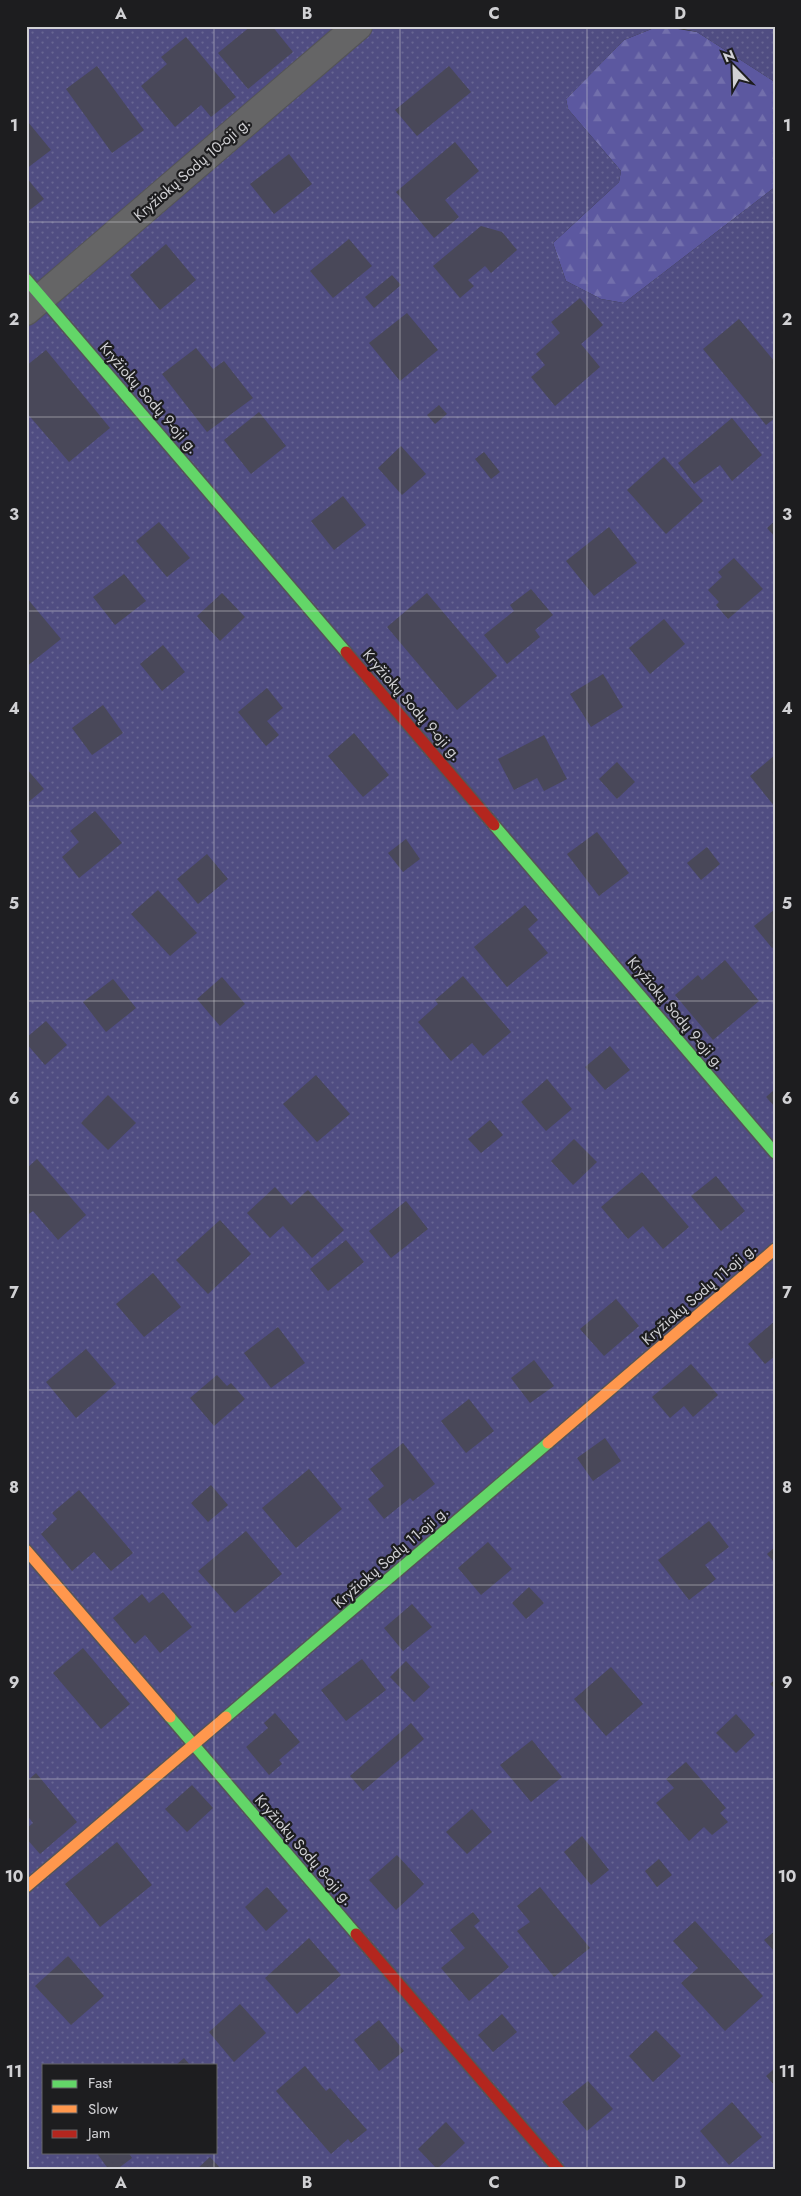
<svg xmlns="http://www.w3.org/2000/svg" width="801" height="2196" font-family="Jost,sans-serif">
	<defs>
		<pattern id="forest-firs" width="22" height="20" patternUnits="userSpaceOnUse" patternTransform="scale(1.25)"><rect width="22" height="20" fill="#5c58a0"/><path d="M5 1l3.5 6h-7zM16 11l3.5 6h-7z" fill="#726fac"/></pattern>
		<pattern id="garden-dots" width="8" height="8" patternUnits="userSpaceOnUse" patternTransform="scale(1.25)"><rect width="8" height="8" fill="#504d82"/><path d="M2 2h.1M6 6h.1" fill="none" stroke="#686693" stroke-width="1.8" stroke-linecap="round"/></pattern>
	</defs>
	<rect width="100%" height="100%" fill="#363639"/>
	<path fill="url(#forest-firs)" d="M659 26 697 32 775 82V187L624 303 601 299 566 281 553 243 619 182 621 171 568 109 566 99 624 40Z"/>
	<path fill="url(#garden-dots)" fill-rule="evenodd" d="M26 26H659L624 40 566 99 568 109 621 171 619 182 553 243 566 281 601 299 624 303 775 187V2170H26ZM44 2065H216V2152H44Z
		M670 26H775V82L697 32Z"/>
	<path fill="#494859" d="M251 26H272L293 52 248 89 218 53Z
		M186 37 236 97 211 117 201 105 175 127 141 86 167 64 161 57Z
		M97 66 144 130 112 153 66 89Z
		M449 66 471 92 417 136 395 110Z
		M28 122 51 150 26 169V123Z
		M455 142 479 171 445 200 459 217 434 238 396 192Z
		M289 154 312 184 274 214 250 184Z
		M26 177 44 199 27 212 26 211Z
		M481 226 502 232 517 250 491 273 485 266 468 280 474 286 460 298 433 266Z
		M349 239 372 266 333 298 310 271Z
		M166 244 196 280 160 310 130 275Z
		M392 275 401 285 374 308 365 297Z
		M580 298 603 325 581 344 600 367 555 406 531 377 545 365 536 354 560 333 551 322Z
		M407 313 438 350 400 381 369 343Z
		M739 319 775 362V418L766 425 703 349Z
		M196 348 213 369 224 361 253 398 207 432 162 374Z
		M46 350 110 428 69 462 26 412V366Z
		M439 405 447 414 435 424 427 415Z
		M259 412 286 446 251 474 224 440Z
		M732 418 762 455 732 481 720 465 694 484 678 463Z
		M401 446 426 474 402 495 378 468Z
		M484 452 500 472 491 479 475 459Z
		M664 457 703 501 666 534 627 490Z
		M343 496 366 525 334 550 311 521Z
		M775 521V537L767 528Z
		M159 522 190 558 167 577 136 541Z
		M609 527 637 563 594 596 566 561Z
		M734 558 763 589 728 619 716 605 719 602 708 590 722 577 718 572Z
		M124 574 146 601 115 625 93 597Z
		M531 589 553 615 535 630 540 637 507 664 484 635 514 611 510 605Z
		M222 593 245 617 220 641 197 616Z
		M427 593 497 676 457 710 387 627Z
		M26 597 61 639 26 667Z
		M664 619 685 644 650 674 629 648Z
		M163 645 185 672 162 691 140 664Z
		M603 674 623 707 591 727 570 694Z
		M267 688 283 708 267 721 279 735 266 746 238 712Z
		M103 705 123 733 92 755 72 728Z
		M354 733 389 775 363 797 328 756Z
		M544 735 567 779 544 791 537 778 514 790 498 759Z
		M775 755V807L750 776Z
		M617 762 635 782 617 799 599 779Z
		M26 768 44 789 26 804Z
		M95 811 122 843 79 878 62 857 79 842 70 831Z
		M597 832 629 873 599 896 567 854Z
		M406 839 420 859 403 872 388 853Z
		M707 847 720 864 701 880 687 863Z
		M207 854 228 879 198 904 177 879Z
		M158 890 197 933 170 956 131 914Z
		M525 905 538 920 528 929 548 953 507 987 474 947Z
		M775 909V946L772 948 754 926Z
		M725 960 759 1001 713 1040 675 995 698 975 702 980Z
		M463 976 511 1032 483 1056 472 1043 451 1061 418 1022 438 1004 435 1000Z
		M222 977 245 1004 220 1026 197 999Z
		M113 979 136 1008 106 1032 83 1002Z
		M46 1021 67 1045 45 1065 26 1043V1038Z
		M610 1046 630 1070 605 1090 585 1067Z
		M316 1075 350 1114 317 1142 283 1104Z
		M547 1079 572 1109 546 1131 521 1102Z
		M775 1089V1107L766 1097Z
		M108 1095 136 1123 108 1150 81 1123Z
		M490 1120 503 1135 481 1153 468 1139Z
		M574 1139 597 1162 573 1185 551 1161Z
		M37 1159 86 1215 58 1240 33 1211 26 1216V1169Z
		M642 1172 689 1227 663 1249 643 1226 628 1239 601 1207Z
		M716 1176 745 1211 721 1231 691 1196Z
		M275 1187 291 1205 308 1190 344 1230 312 1258 283 1226 270 1238 247 1213Z
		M406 1201 428 1229 391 1258 369 1231Z
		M220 1220 251 1254 208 1294 176 1260Z
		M346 1240 364 1262 328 1291 310 1269Z
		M153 1273 181 1307 144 1337 116 1304Z
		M616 1299 639 1326 604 1356 580 1329Z
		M775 1321V1356L765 1364 748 1344Z
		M278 1327 305 1363 271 1388 244 1353Z
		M86 1349 116 1384 76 1418 46 1382Z
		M534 1360 554 1386 530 1403 511 1378Z
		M691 1364 718 1395 693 1417 684 1406 670 1418 652 1397Z
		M217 1375 227 1386 231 1383 245 1399 214 1426 190 1398Z
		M469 1399 494 1431 466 1453 441 1421Z
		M605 1438 621 1461 593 1481 577 1458Z
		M403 1443 435 1484 413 1501 410 1498 384 1519 368 1499 384 1486 370 1469Z
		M309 1469 342 1509 296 1548 262 1508Z
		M211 1485 228 1505 208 1522 191 1503Z
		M79 1490 133 1553 111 1571 94 1552 72 1571 41 1534 57 1519 52 1513Z
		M709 1521 729 1547 705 1565 716 1579 689 1600 658 1560Z
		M246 1531 282 1574 235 1613 198 1571Z
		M488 1542 512 1569 481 1595 458 1568Z
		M775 1547V1563L767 1554Z
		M529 1587 544 1603 526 1619 512 1603Z
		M163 1592 192 1627 160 1653 145 1635 135 1644 113 1618 142 1594 149 1603Z
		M412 1604 432 1627 403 1651 384 1628Z
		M83 1648 130 1704 101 1729 53 1673Z
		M362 1659 386 1690 346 1721 321 1690Z
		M406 1661 430 1687 414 1702 390 1677Z
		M611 1667 643 1704 606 1736 574 1699Z
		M775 1679V1689L770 1684Z
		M275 1713 300 1742 279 1760 282 1764 269 1775 246 1747 268 1728 264 1723Z
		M736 1714 755 1735 736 1753 716 1733Z
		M411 1723 424 1739 363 1791 350 1776Z
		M532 1740 562 1777 531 1802 500 1765Z
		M686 1762 726 1808 720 1813 728 1822 712 1835 704 1827 689 1841 656 1803 674 1788 666 1779Z
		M36 1773 77 1822 40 1854 26 1838V1829L33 1823 26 1814V1782Z
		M192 1785 213 1808 187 1832 165 1809Z
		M472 1809 492 1832 467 1854 446 1832Z
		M582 1836 609 1870 591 1885 564 1852Z
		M117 1842 152 1885 100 1927 65 1884Z
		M397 1855 424 1884 396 1910 369 1880Z
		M659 1859 672 1875 657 1887 645 1871Z
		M267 1887 288 1911 266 1931 245 1907Z
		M540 1887 590 1948 554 1977 517 1931 530 1922 517 1906Z
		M473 1912 480 1921 474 1926 509 1967 469 2001 441 1968 465 1948 450 1930Z
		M695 1921 763 1996 725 2031 681 1983 698 1968 673 1941Z
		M775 1931V1952L764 1940Z
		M309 1938 341 1975 297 2014 265 1978Z
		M68 1956 104 1996 71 2025 35 1986Z
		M240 2004 266 2033 234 2062 209 2032Z
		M502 2014 517 2032 493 2052 478 2035Z
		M379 2020 404 2051 379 2071 354 2040Z
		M656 2030 681 2056 653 2082 629 2056Z
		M184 2058 190 2065H176Z
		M305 2066 326 2091 330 2088 367 2130 351 2143 348 2139 331 2154 276 2091Z
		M775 2068V2086L766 2076Z
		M588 2081 613 2109 587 2131 562 2102Z
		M732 2102 762 2137 729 2165 700 2131Z
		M446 2122 465 2143 437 2169 418 2149Z
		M96 2152H128L132 2158 116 2170H109Z
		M210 2157 222 2170H196Z"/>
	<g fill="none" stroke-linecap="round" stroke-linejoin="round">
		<g stroke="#555557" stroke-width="30">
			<path id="street" d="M26 311 358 26"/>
		</g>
		<g stroke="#555557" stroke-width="14">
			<path id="fast" d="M26 279 346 652
				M494 825 775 1153
				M170 1717 356 1934
				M226 1717 548 1443"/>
		</g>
		<g stroke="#555557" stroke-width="14">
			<path id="slow" d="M548 1443 775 1249
				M26 1550 170 1717
				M26 1887 226 1717"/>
		</g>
		<g stroke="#555557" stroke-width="14">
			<path id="jam" d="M346 652 494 825
				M356 1934 559 2170"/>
		</g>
		<use href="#street" stroke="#656566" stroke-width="28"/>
		<use href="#fast" stroke="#63d668" stroke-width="11"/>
		<use href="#slow" stroke="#ff974d" stroke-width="11"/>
		<use href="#jam" stroke="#b3261e" stroke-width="11"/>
	</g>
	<path fill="none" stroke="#d1d1d4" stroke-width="1" stroke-opacity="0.55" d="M214 26V2065M400 26V2170M587 26V2170M26 222H775M26 417H775M26 611H775M26 806H775M26 1001H775M26 1195H775M26 1390H775M26 1585H775M26 1779H775M26 1974H775M214 2152V2170"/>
	<g text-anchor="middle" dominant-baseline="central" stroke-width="4.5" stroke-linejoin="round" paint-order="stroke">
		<g font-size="15" fill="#d1d1d4" stroke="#1d1d1f">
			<text transform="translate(192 169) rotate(-41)">Kryžiokų Sodų 10-oji g.</text>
			<text transform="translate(149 398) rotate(49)">Kryžiokų Sodų 9-oji g.</text>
			<text transform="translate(412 705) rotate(49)">Kryžiokų Sodų 9-oji g.</text>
			<text transform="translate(676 1013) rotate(50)">Kryžiokų Sodų 9-oji g.</text>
			<text transform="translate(699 1294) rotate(-41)">Kryžiokų Sodų 11-oji g.</text>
			<text transform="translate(391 1557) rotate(-41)">Kryžiokų Sodų 11-oji g.</text>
			<text transform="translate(304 1850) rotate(49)">Kryžiokų Sodų 8-oji g.</text>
		</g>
	</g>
	<rect width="801" height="2196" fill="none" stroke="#1d1d1f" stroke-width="55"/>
	<rect x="42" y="2064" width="175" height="90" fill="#1d1d1f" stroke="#656567"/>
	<rect x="52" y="2080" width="25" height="8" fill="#63d668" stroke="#656567"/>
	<text x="88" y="2088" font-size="15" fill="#d1d1d4">Fast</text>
	<rect x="52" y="2105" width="25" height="8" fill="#ff974d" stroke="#656567"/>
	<text x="88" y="2114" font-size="15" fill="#d1d1d4">Slow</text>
	<rect x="52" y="2130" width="25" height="8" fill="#b3261e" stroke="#656567"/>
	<text x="88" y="2138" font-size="15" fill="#d1d1d4">Jam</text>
	<g transform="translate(734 68) rotate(337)" stroke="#1d1d1f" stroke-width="4" paint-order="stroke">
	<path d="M0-4L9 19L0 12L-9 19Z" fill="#d1d1d4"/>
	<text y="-8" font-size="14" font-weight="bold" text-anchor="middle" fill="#d1d1d4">N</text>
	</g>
	<rect x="28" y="28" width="746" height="2140" fill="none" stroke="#d1d1d4" stroke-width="2"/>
	<g font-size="16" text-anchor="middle" font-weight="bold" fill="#d1d1d4">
		<text x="121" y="19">A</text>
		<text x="307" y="19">B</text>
		<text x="494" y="19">C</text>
		<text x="680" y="19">D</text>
		<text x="14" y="131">1</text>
		<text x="787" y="131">1</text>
		<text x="14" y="325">2</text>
		<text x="787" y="325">2</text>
		<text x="14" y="520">3</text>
		<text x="787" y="520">3</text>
		<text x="14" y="714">4</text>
		<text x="787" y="714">4</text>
		<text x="14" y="909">5</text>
		<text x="787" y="909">5</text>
		<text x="14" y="1104">6</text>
		<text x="787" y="1104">6</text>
		<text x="14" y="1298">7</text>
		<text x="787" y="1298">7</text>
		<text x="14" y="1493">8</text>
		<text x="787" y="1493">8</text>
		<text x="14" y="1688">9</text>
		<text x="787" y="1688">9</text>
		<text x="14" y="1882">10</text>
		<text x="787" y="1882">10</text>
		<text x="14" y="2077">11</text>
		<text x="787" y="2077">11</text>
		<text x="121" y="2188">A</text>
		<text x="307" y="2188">B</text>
		<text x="494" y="2188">C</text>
		<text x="680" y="2188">D</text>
	</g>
</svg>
